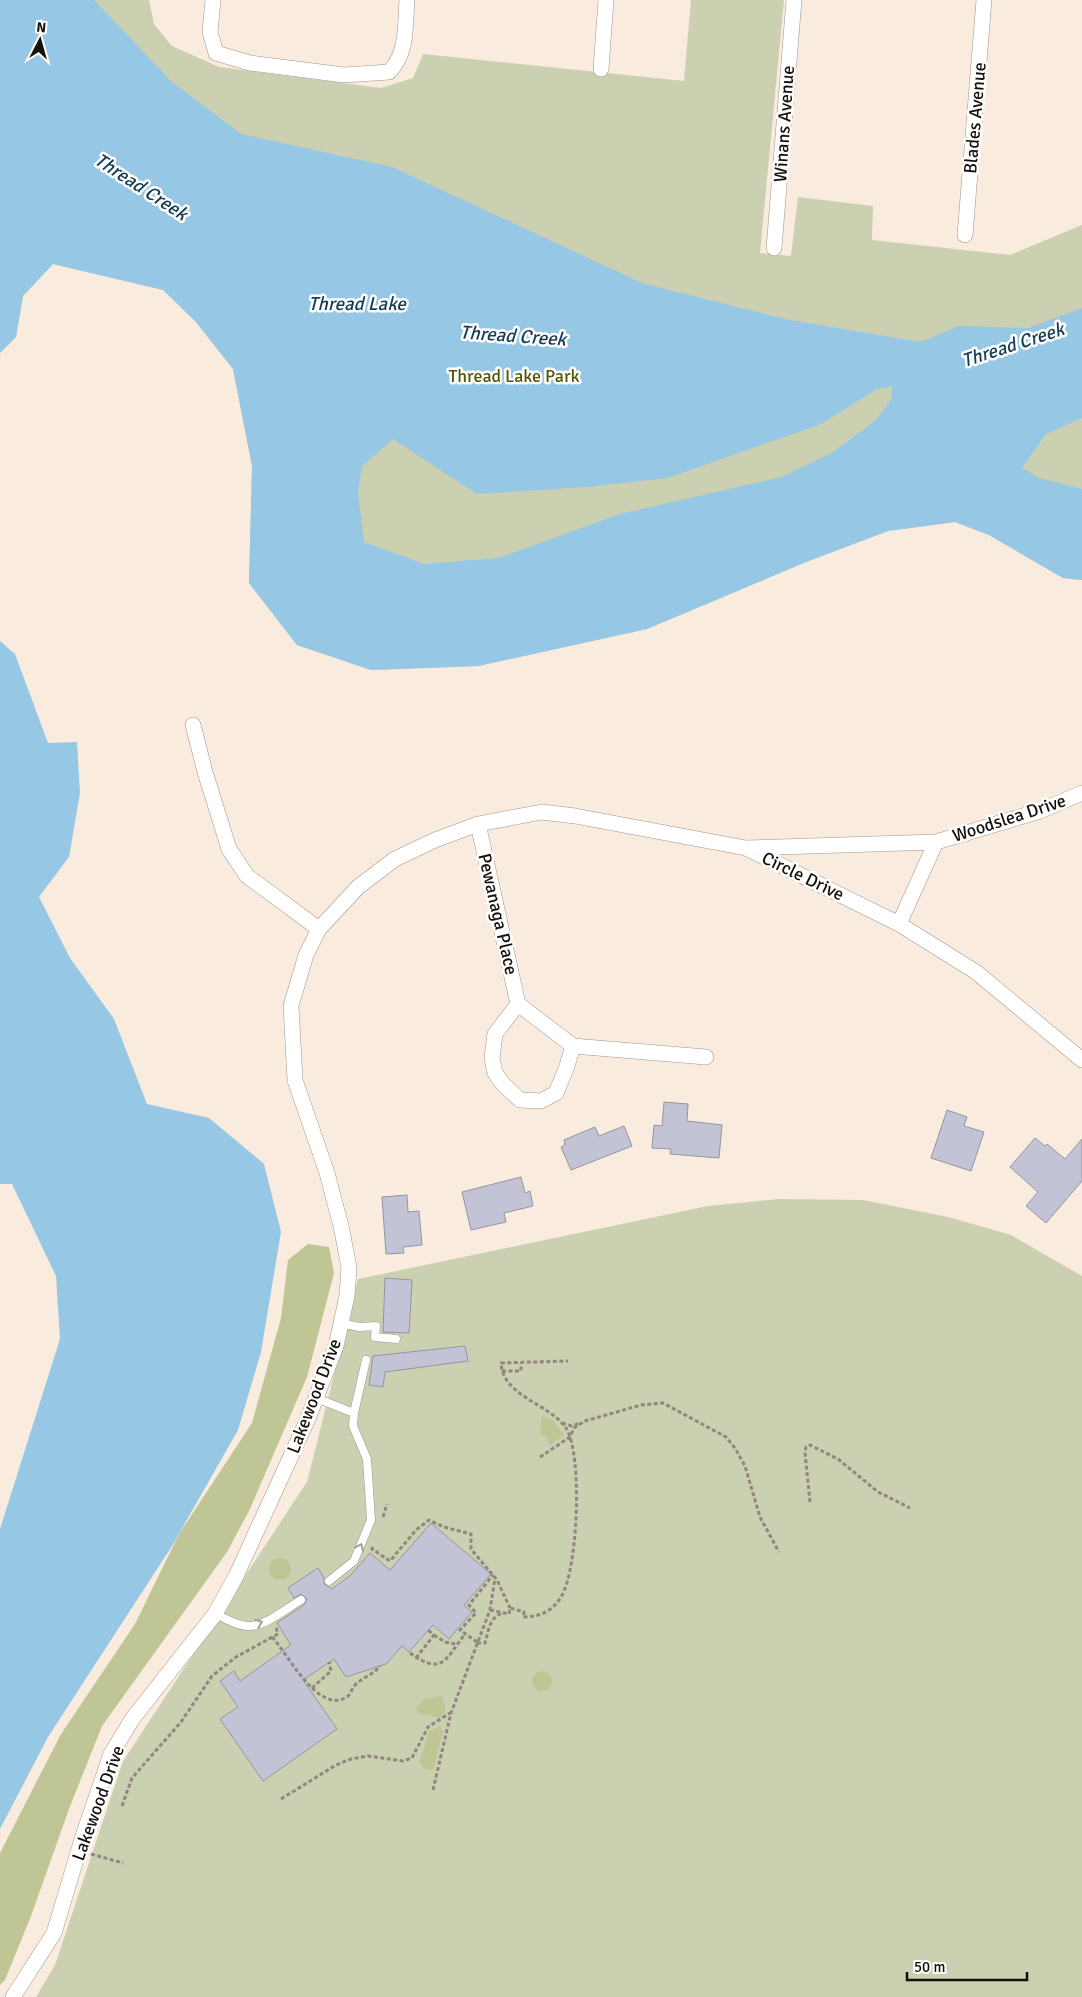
<svg xmlns="http://www.w3.org/2000/svg" width="1082" height="1997" font-family="Signika,sans-serif">
	<rect width="100%" height="100%" fill="#f9ebde"/>
	<path fill="#cbd0b1" d="M0 0H149L154 24 172 46 219 67 381 88 413 78 423 54 684 81 691 0H784L760 253 791 256 798 197 873 206 872 240 1010 255 1082 225V580L1063 578 989 535 955 522 888 531 806 562 647 629 478 666 371 670 297 645 249 583 252 466 233 369 196 322 164 290 53 264 23 296 16 337 0 353Z
		M779 1199 863 1200 948 1217 1011 1235 1082 1276V1997H36L55 1965 123 1761 307 1482 358 1279 708 1206Z"/>
	<path fill="#bfc594" d="M308 1244 329 1247 334 1273 307 1377 249 1511 227 1552 102 1726 69 1809 31 1916 5 1980 0 1985V1853L61 1734 135 1624 179 1534 252 1423 281 1318 288 1260Z
		M542 1416 554 1421 564 1435 549 1445 546 1436 540 1434Z
		M269 1569a11 11 0 1 1 22 0a11 11 0 1 1-22 0Z
		M532 1681a10 10 0 1 1 20 0a10 10 0 1 1-20 0Z
		M440 1696 443 1698 446 1709 440 1718 418 1713 416 1707 425 1699Z
		M440 1726 443 1731 434 1768 432 1770 425 1769 419 1763 429 1731Z"/>
	<path fill="#96c7e4" fill-rule="evenodd" d="M0 0H94L171 81 241 134 392 167 642 283 790 320 921 342 959 326 1028 328 1082 308V418L1046 434 1022 468 1039 478 1082 489V580L1063 578 989 535 955 522 888 531 806 562 647 629 478 666 371 670 297 645 249 583 252 466 233 369 196 322 163 290 53 264 23 296 16 337 0 353ZM892 386 891 400 875 421 833 452 782 477 620 514 498 558 424 564 364 542 358 492 362 466 393 439 477 494 586 487 668 478 821 424 877 389Z
		M0 641 15 654 48 743 77 742 80 793 69 857 39 897 70 958 114 1019 147 1104 209 1118 264 1164 281 1232 261 1352 238 1430 172 1546 48 1737 0 1829V1529L60 1339 56 1276 12 1184H0Z"/>
	<path fill="#c2c3d4" stroke="#9395a4" d="M664 1102 688 1104 687 1121 722 1125 719 1158 670 1154 671 1149 652 1148 654 1125 662 1126Z
		M947 1110 967 1117 964 1126 984 1132 971 1171 931 1158Z
		M624 1126 632 1146 571 1170 561 1147 565 1145 564 1140 595 1127 599 1136Z
		M1035 1138 1045 1146 1047 1144 1065 1159 1082 1139V1181L1046 1223 1026 1206 1038 1192 1010 1167Z
		M521 1177 525 1193 530 1191 533 1206 504 1213 506 1222 471 1230 462 1192Z
		M407 1195 408 1212 419 1211 422 1245 403 1247 404 1253 386 1254 382 1197Z
		M385 1278 412 1280 409 1333 383 1332Z
		M465 1346 468 1361 385 1372 383 1387 369 1385 373 1356Z
		M431 1523 491 1574 464 1605 472 1612 449 1639 433 1625 409 1652 402 1646 386 1664 346 1677 334 1659 303 1680 337 1729 263 1781 220 1719 238 1707 220 1681 234 1671 240 1681 291 1645 277 1623 304 1605 307 1599 301 1594 294 1598 288 1588 318 1568 324 1578V1584L332 1589 350 1576 370 1553 390 1570Z"/>
	<g fill="none" stroke-linecap="round" stroke-linejoin="round">
		<g stroke="#a2958a" stroke-width="9">
			<path id="lane" d="M341 1323 359 1327 376 1326 375 1337 396 1339
				M316 1398 354 1413 353 1426 367 1459 371 1520 354 1561 329 1581
				M354 1413 366 1360
				M215 1614C226 1618 236 1626 248 1626 265 1627 287 1608 301 1600"/>
		</g>
		<g stroke="#a2958a" stroke-width="16">
			<path id="street" d="M213 0 210 32 216 53 250 63 344 75 389 72C408 53 405 25 407 0
				M601 69 606 0
				M965 235 984 0
				M774 248 794 0
				M193 725 205 772 229 849 247 876 319 929
				M478 824 518 1004 495 1034 492 1058 495 1073 503 1084 520 1100 541 1101 556 1093 566 1069 573 1046
				M747 848 936 842 1040 811 1082 793
				M899 924 936 842
				M518 1004 573 1046 706 1057
				M13 1997 54 1933 83 1836 111 1754 133 1718 215 1614 236 1576 307 1421 336 1346 347 1296 349 1267 341 1226 327 1173 295 1080 291 1006 306 955 319 929 358 887 395 859 435 840 478 824 542 812 575 816 746 848 899 924 976 972 1082 1060"/>
		</g>
		<path stroke="#91877e" stroke-width="3" stroke-dasharray="4 2.5" stroke-linecap="butt" d="M502 1371H521V1363
			M562 1423 572 1426 580 1423
			M540 1457 570 1437 574 1428 585 1421 641 1405 663 1403 726 1437 735 1448 745 1466 760 1517 779 1552
			M810 1502 805 1453 806 1447 810 1445 838 1459 878 1492 910 1508
			M383 1517 387 1504
			M373 1547 372 1549 390 1561 416 1530 429 1520 444 1527 471 1534V1549L497 1580 510 1608
			M490 1610 509 1614 510 1608 524 1612 523 1617C539 1617 552 1612 561 1597 578 1570 583 1455 566 1428 549 1403 503 1397 501 1363L568 1361
			M434 1635 445 1642 456 1644
			M272 1637C288 1654 318 1715 347 1697 351 1694 352 1688 355 1685 363 1677 373 1675 380 1666
			M477 1642 460 1630 476 1613 469 1605 493 1575
			M477 1643H485C489 1630 489 1617 503 1613
			M410 1653C443 1677 446 1658 465 1634
			M416 1658 434 1635 428 1630
			M312 1688 331 1671 329 1662
			M433 1790 451 1713 490 1610 495 1578
			M281 1799 336 1765 351 1759 368 1756 403 1761 412 1758 428 1727 450 1713
			M122 1806 132 1778 181 1722 212 1676 236 1657 278 1634 276 1627
			M91 1854 123 1863"/>
		<use href="#lane" stroke="#fff" stroke-width="8"/>
		<use href="#street" stroke="#fff" stroke-width="15"/>
	</g>
	<defs><path id="oneway-chevron" d="M-2-3.5L2.5 0L-2 3.5" fill="none" stroke-width="1.6" stroke-linecap="round" stroke-linejoin="round" transform="scale(1.25)"/></defs>
	<g stroke="#a19f9e">
		<use href="#oneway-chevron" transform="translate(360 1547) rotate(-67)"/>
		<use href="#oneway-chevron" transform="translate(259 1623) rotate(-22)"/>
	</g>
	<g text-anchor="middle" dominant-baseline="central" stroke-width="5" stroke-linejoin="round" paint-order="stroke">
		<g font-size="18" fill="#15100c" stroke="#fff">
			<text transform="translate(975 118) rotate(-85)">Blades Avenue</text>
			<text transform="translate(784 124) rotate(-86)">Winans Avenue</text>
			<text transform="translate(1009 818) rotate(-18)">Woodslea Drive</text>
			<text transform="translate(803 876) rotate(26)">Circle Drive</text>
			<text transform="translate(498 914) rotate(77)">Pewanaga Place</text>
			<text transform="translate(314 1396) rotate(-69)">Lakewood Drive</text>
			<text transform="translate(98 1803) rotate(-70)">Lakewood Drive</text>
		</g>
		<g font-size="18" fill="#515704" stroke="#fff">
			<text x="514" y="376">Thread Lake Park</text>
		</g>
		<g font-size="19" font-style="italic" fill="#163d53" stroke="#fff">
			<text transform="translate(141 187) rotate(33)">Thread Creek</text>
			<text x="357" y="304">Thread Lake</text>
			<text transform="translate(513 336) rotate(4)">Thread Creek</text>
			<text transform="translate(1013 345) rotate(-18)">Thread Creek</text>
		</g>
	</g>
	<g transform="translate(40 40) rotate(6)" stroke="#ffffff" stroke-width="4" paint-order="stroke">
	<path d="M0-4L9 19L0 12L-9 19Z" fill="#15100c"/>
	<text y="-8" font-size="14" font-weight="bold" text-anchor="middle" fill="#15100c">N</text>
	</g>
	<path d="M907 1972v8h120v-8" fill="none" stroke="#15100c" stroke-width="2.5"/>
	<text x="914" y="1972" font-size="15" fill="#15100c" stroke="#ffffff" stroke-width="4" paint-order="stroke">50 m</text>
</svg>
